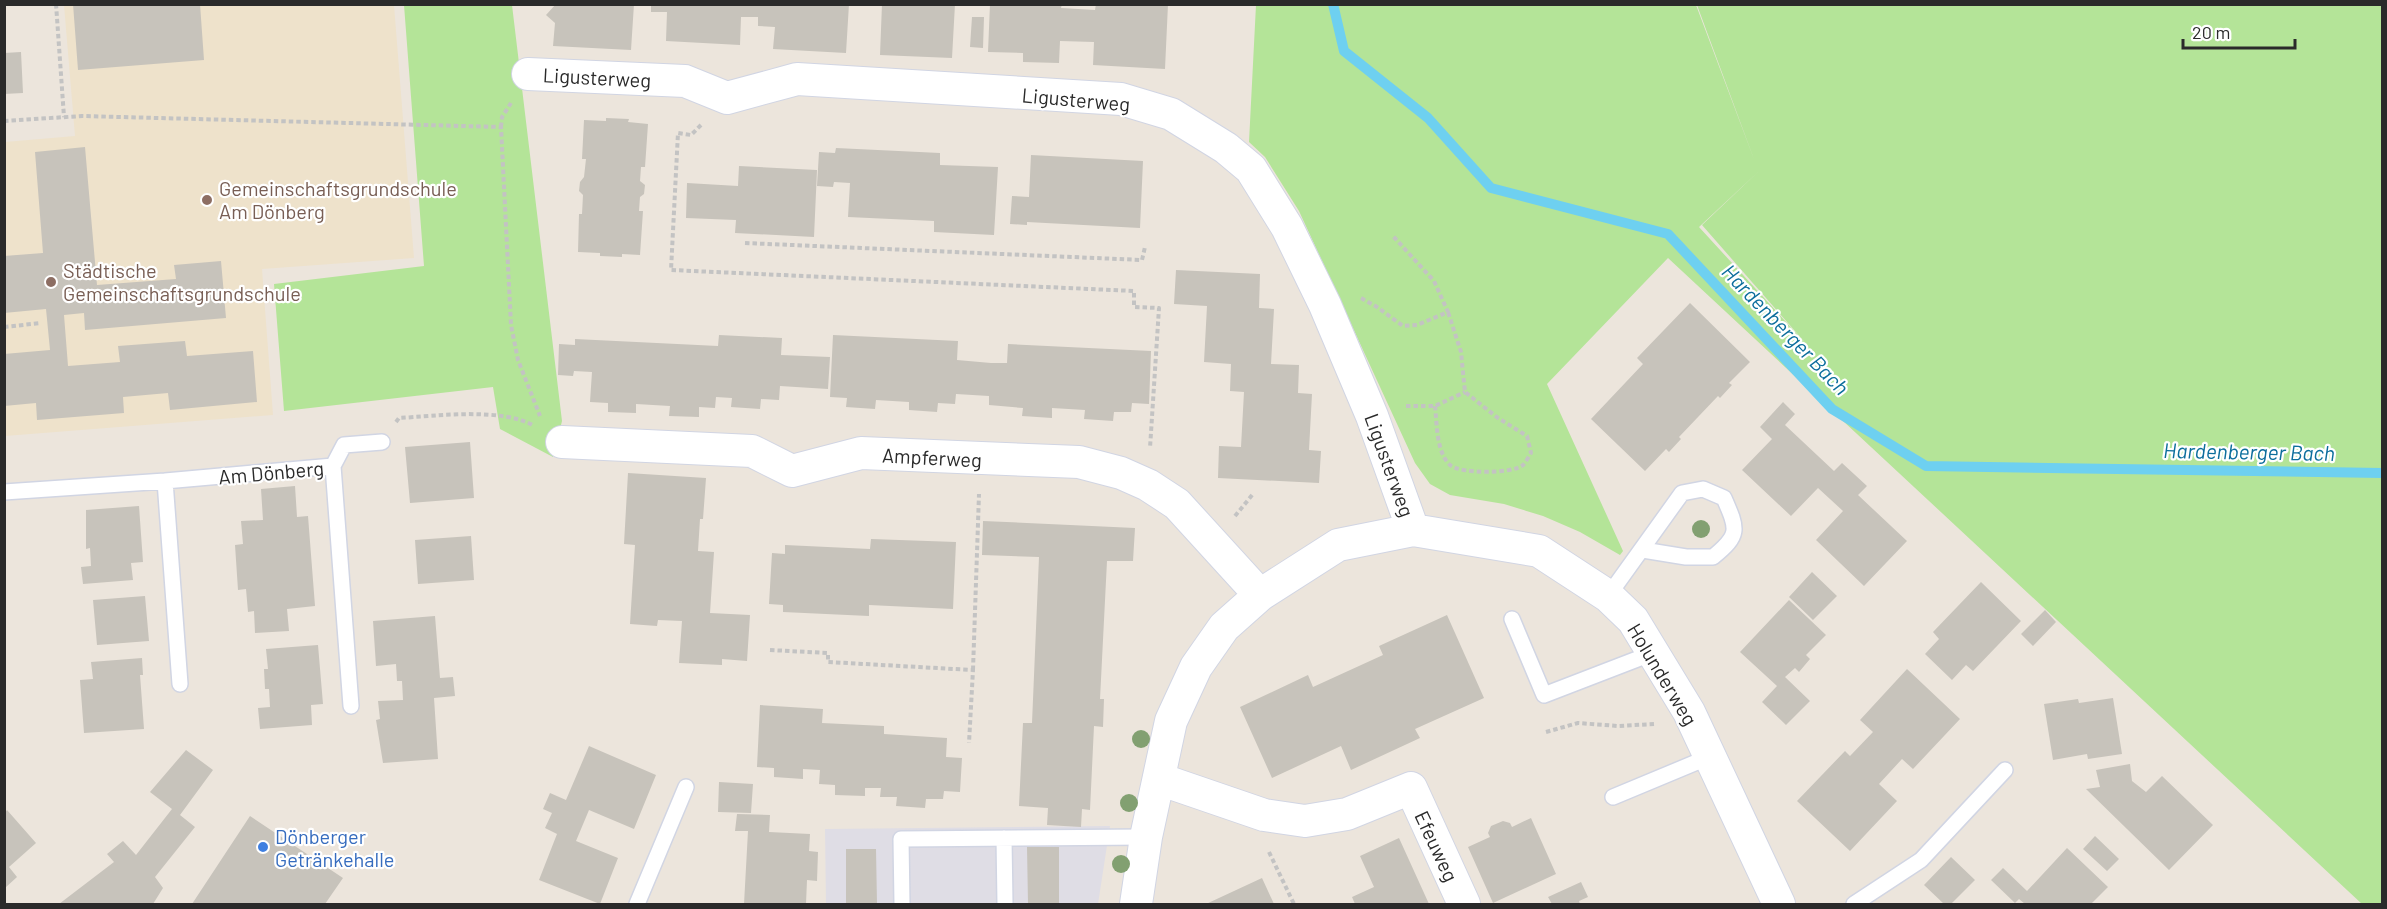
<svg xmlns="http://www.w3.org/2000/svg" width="2387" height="909" font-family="Barlow,sans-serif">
	<rect width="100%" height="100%" fill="#ece5dc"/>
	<path fill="#dfdde5" d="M1110 826 1098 904H826L825 829Z"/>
	<path fill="#eee2cb" d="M64 5H394L414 258 262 269 273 415 5 436V142L75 136Z"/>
	<path fill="#b4e498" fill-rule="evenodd" d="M404 5H512L562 421 553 457 500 429 493 387 284 411 274 284 424 266Z
		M1256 5H1696L1755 162 1697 5H2382V904H2362L1668 258 1547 384 1623 551 1620 555 1580 532 1543 516 1504 504 1450 495 1430 484 1415 463 1299 211 1265 157 1249 142ZM1759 171 1702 225 1809 347 1699 227Z"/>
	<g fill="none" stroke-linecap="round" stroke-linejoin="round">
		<path stroke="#6ed0f0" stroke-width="10" d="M1333 4 1344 51 1428 118 1491 188 1668 234 1832 409 1926 466 2382 473"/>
	</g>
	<path fill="#c7c3bb" d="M73 4H200L204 60 78 70Z
		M556 4H634L631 50 553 46 555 23 546 15Z
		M651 4H849L846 53 773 49 775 27 758 26V17H741L740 45 666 41 667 12H651Z
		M882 4H955L952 58 880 55Z
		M990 4H1062L1061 8 1095 10 1096 4H1168L1165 69 1093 65 1094 42 1060 41 1059 63 1023 62V53L988 52Z
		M972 17H984L983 48 970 47Z
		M21 52 23 93 4 94V53Z
		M606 118 629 119 628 122 648 124 645 167H641L640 181 645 185 644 194 640 197 639 211H643L640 255 622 254V257L600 256V253L578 252 579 214H582L583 195 579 191 580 182 584 177 586 159H582L584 120 606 121Z
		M85 147 97 285 176 279 174 265 221 261 226 318 85 330 84 313 64 315 68 366 120 362 118 346 185 341 187 356 253 351 257 402 170 410 168 393 123 397 124 413 37 420 36 403 4 406V354L50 350 46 309 4 313V256L43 253 35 152Z
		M836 148 940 153V165L998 167 994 235 934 232V221L848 217 850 183 834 182 833 187 817 186 819 152 835 153Z
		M1031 155 1143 161 1140 228 1027 222V225L1010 224 1012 196 1029 197Z
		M739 166 817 170 814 237 735 233 736 220 686 218 687 183 738 186Z
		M1176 270 1260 274 1259 308 1274 309 1271 364 1299 365 1298 393 1312 394 1309 450 1321 451 1319 483 1218 478 1219 446 1241 447 1244 392 1230 391 1231 364 1204 362 1207 306 1174 304Z
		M1690 303 1750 362 1729 383 1732 385 1720 398 1718 396 1679 437 1681 439 1669 452 1666 449 1645 471 1591 419 1643 364 1637 358Z
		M719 335 782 338 781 355 830 357 828 389 780 386 779 400 761 399 760 409 731 407 732 398 716 397 715 408 699 407V417L669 416 670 406 636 404V413L608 412V403L590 402 592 372 574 371 573 376 558 375 559 344 575 345V339L718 346Z
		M833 335 958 341 957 360 991 363H1007L1008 344 1151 351 1149 404 1132 403 1131 412H1114L1113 421 1084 419 1085 410 1052 408V418L1022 416 1023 408 989 405V396L956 394 955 404 938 403 937 412 909 410V402L876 400 875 409 846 407 847 398 830 397Z
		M1783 402 1795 414 1785 425 1834 471 1842 463 1867 486 1858 495 1907 541 1864 586 1816 540 1843 511 1818 488 1791 516 1742 470 1772 439 1760 427Z
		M470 442 474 498 410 503 405 447Z
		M628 473 706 478 703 519H700L698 551 714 552 710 613 750 615 747 661 722 659V665L679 663 682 621 658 620 657 626 630 624 635 545 624 544Z
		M295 486 297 517 308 516 315 606 287 609 289 631 255 633 254 611 248 612 246 589 238 590 235 545 243 544 241 521 263 520 261 489Z
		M139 506 143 562 131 563 133 580 83 584 81 567 91 566 90 548 86 549V510Z
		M983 521 1135 528 1133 561H1107L1100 699H1104L1103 727 1094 726 1090 810 1082 809 1081 827 1047 825 1048 808 1019 806 1023 723H1032L1039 557 982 555Z
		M471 536 474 580 418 584 415 540Z
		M871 539 956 542 953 609 869 605V616L783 612V605L769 604 772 553 785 554V545L870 549Z
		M1812 572 1837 596 1813 620 1789 597Z
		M1981 582 2021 621 1973 671 1966 665 1952 680 1925 654 1939 639 1933 632Z
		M145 596 149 641 97 645 93 600Z
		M1789 600 1826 635 1806 655 1810 659 1799 672 1795 668 1785 677 1810 701 1786 725 1762 702 1777 686 1740 652Z
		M2045 610 2056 622 2033 646 2021 634Z
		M1447 615 1484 698 1415 729 1420 738 1351 770 1341 746 1272 778 1240 707 1308 675 1313 687 1383 655 1379 646Z
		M435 616 440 678 453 677 455 696 434 698 438 759 383 763 376 720 380 719 378 701 403 700 402 681H397L396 664 376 666 373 621Z
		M318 645 323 704 311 705 312 725 260 729 258 708 270 707 269 689H265L264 669H268L266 649Z
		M142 658 143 675H140L144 729 84 733 80 680 93 679 91 662Z
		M1907 669 1960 719 1913 769 1902 759 1879 784 1897 801 1850 851 1797 801 1845 751 1850 756 1873 732 1860 720Z
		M2113 698 2122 754 2088 759 2087 754 2053 760 2044 704 2078 699 2079 703Z
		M760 705 823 709 822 723 884 726V734L947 738 946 757 962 758 960 792 944 791 943 799H926L925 808 896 806 897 797H880L881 788H865V796L835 795V785L819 784 820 770 803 769V779L774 777V768L757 767Z
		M589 746 656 775 634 829 589 810 576 841 618 858 600 904 539 880 557 834 545 828 552 813 543 809 550 793 566 800Z
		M186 750 213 770 180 815 195 827 155 877 163 888 153 904H59L114 862 107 854 123 841 136 855 172 809 150 792Z
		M2130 764 2132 781 2146 792 2162 776 2213 825 2169 870 2086 789 2100 787 2096 770Z
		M719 782 753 784 751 813 718 812Z
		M7 810 36 843 9 867 17 877 5 888V813Z
		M737 814 770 815 769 832 810 834 809 851 818 852 817 881 807 880 806 904H744L748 831H735Z
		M250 816 343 878 325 904H192Z
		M1531 818 1556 874 1493 903 1468 847 1490 837 1488 833 1491 826 1503 821 1510 823 1512 827Z
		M2095 836 2119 859 2107 871 2083 849Z
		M1399 838 1429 904H1355L1352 897 1374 887 1360 856Z
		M1027 847H1059V904H1028Z
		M2067 848 2108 887 2091 904H2025L2019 899 2015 903 1991 880 2003 868 2027 891Z
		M846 849H876L877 904H846Z
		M1951 857 1975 880 1951 904H1944L1924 885Z
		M1262 878 1274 904H1206Z
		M1581 882 1588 897 1579 901 1580 904H1552L1548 897Z"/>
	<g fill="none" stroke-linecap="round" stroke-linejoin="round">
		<g stroke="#d1d5e3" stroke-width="18">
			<path id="lane" d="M333 466 344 445 382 442
				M165 481 180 684
				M4 492 165 481 333 466 351 706
				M1608 596 1682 493 1703 489 1724 498C1738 530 1740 535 1713 557H1686L1643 550
				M1512 619 1544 695 1653 653
				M1613 797 1709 757
				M1004 838 1005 904
				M637 904 686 787
				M902 904 901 839 1146 837
				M1854 904 1921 860 2005 770"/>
		</g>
		<g stroke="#d1d5e3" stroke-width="34">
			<path id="street" d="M528 74 685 81 727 98 797 79 1121 99 1171 114 1226 148 1251 169 1287 227 1325 305 1372 416 1413 530
				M562 442 752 451 792 471 861 453 1079 462 1121 473 1148 485 1177 504 1260 595
				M1159 779 1264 815 1305 821 1347 814 1411 788 1464 904
				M1136 904 1146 837 1171 721 1196 667 1224 627 1260 595 1338 545 1413 530 1539 551 1608 596 1633 620 1689 712 1779 904"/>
		</g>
		<path stroke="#c3c3c3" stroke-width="4" stroke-dasharray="4.5 3" stroke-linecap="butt" d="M56 4 64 117
			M4 121 82 116 501 127 511 325 518 360 540 416
			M701 125 691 135 678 133 671 270 1134 291V307L1159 308 1150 448
			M501 127 502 117 511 103
			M745 243 1142 260 1145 247
			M1361 298 1377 307 1403 326 1417 325 1448 312 1434 281 1392 235
			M4 327 41 323
			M1406 406H1435L1465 392
			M1435 406C1437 423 1436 452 1450 465 1460 474 1513 474 1523 465 1526 462 1529 456 1531 453L1527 436 1498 418 1465 392 1461 352 1448 312
			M396 422 399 418C436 416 503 407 534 426
			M1235 516 1253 494
			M770 650 828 653V662L973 670 969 743
			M973 670 979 494
			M1546 732 1578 723 1618 726 1654 724
			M1269 852 1294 904"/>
		<use href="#lane" stroke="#fff" stroke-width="15"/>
		<use href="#street" stroke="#fff" stroke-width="32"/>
	</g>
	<g fill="#82a071">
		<circle cx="1701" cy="529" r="9"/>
		<circle cx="1141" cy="739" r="9"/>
		<circle cx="1129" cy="803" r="9"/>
		<circle cx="1121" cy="864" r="9"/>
	</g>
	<g fill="#8d6e63" stroke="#fff" stroke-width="2">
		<circle cx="207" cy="200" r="6"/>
		<circle cx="51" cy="282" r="6"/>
	</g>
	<circle fill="#3f7fe0" stroke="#fff" stroke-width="2" cx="263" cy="847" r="6"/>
	<g text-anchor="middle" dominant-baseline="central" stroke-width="4.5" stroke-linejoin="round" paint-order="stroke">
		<g font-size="20" fill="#2a2a2a" stroke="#fff">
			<text transform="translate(597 77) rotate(3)">Ligusterweg</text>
			<text transform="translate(1076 99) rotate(5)">Ligusterweg</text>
			<text transform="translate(932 457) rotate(3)">Ampferweg</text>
			<text transform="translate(1390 465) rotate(70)">Ligusterweg</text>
			<text transform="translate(271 472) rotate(-5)">Am Dönberg</text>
			<text transform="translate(1663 674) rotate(59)">Holunderweg</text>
			<text transform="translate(1437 846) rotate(65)">Efeuweg</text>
		</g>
		<g font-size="20" fill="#785e54" stroke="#fff" text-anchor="start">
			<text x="219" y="188">Gemeinschaftsgrundschule<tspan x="219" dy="23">Am Dönberg</tspan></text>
			<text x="63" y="270">Städtische<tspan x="63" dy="23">Gemeinschaftsgrundschule</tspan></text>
		</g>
		<g font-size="20" fill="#366cbe" stroke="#fff" text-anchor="start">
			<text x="275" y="836">Dönberger<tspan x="275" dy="23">Getränkehalle</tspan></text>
		</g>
		<g font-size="21" font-style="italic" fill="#0c6e9c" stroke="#fff">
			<text transform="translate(1786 329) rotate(46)">Hardenberger Bach</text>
			<text transform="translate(2249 451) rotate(1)">Hardenberger Bach</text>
		</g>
	</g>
	<rect width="2387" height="909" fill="none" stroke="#2a2a2a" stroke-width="12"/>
	<path d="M2183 39v9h112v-9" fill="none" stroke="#2a2a2a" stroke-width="3"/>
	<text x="2192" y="39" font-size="18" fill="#2a2a2a" stroke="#ffffff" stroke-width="4.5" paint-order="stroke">20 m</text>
</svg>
